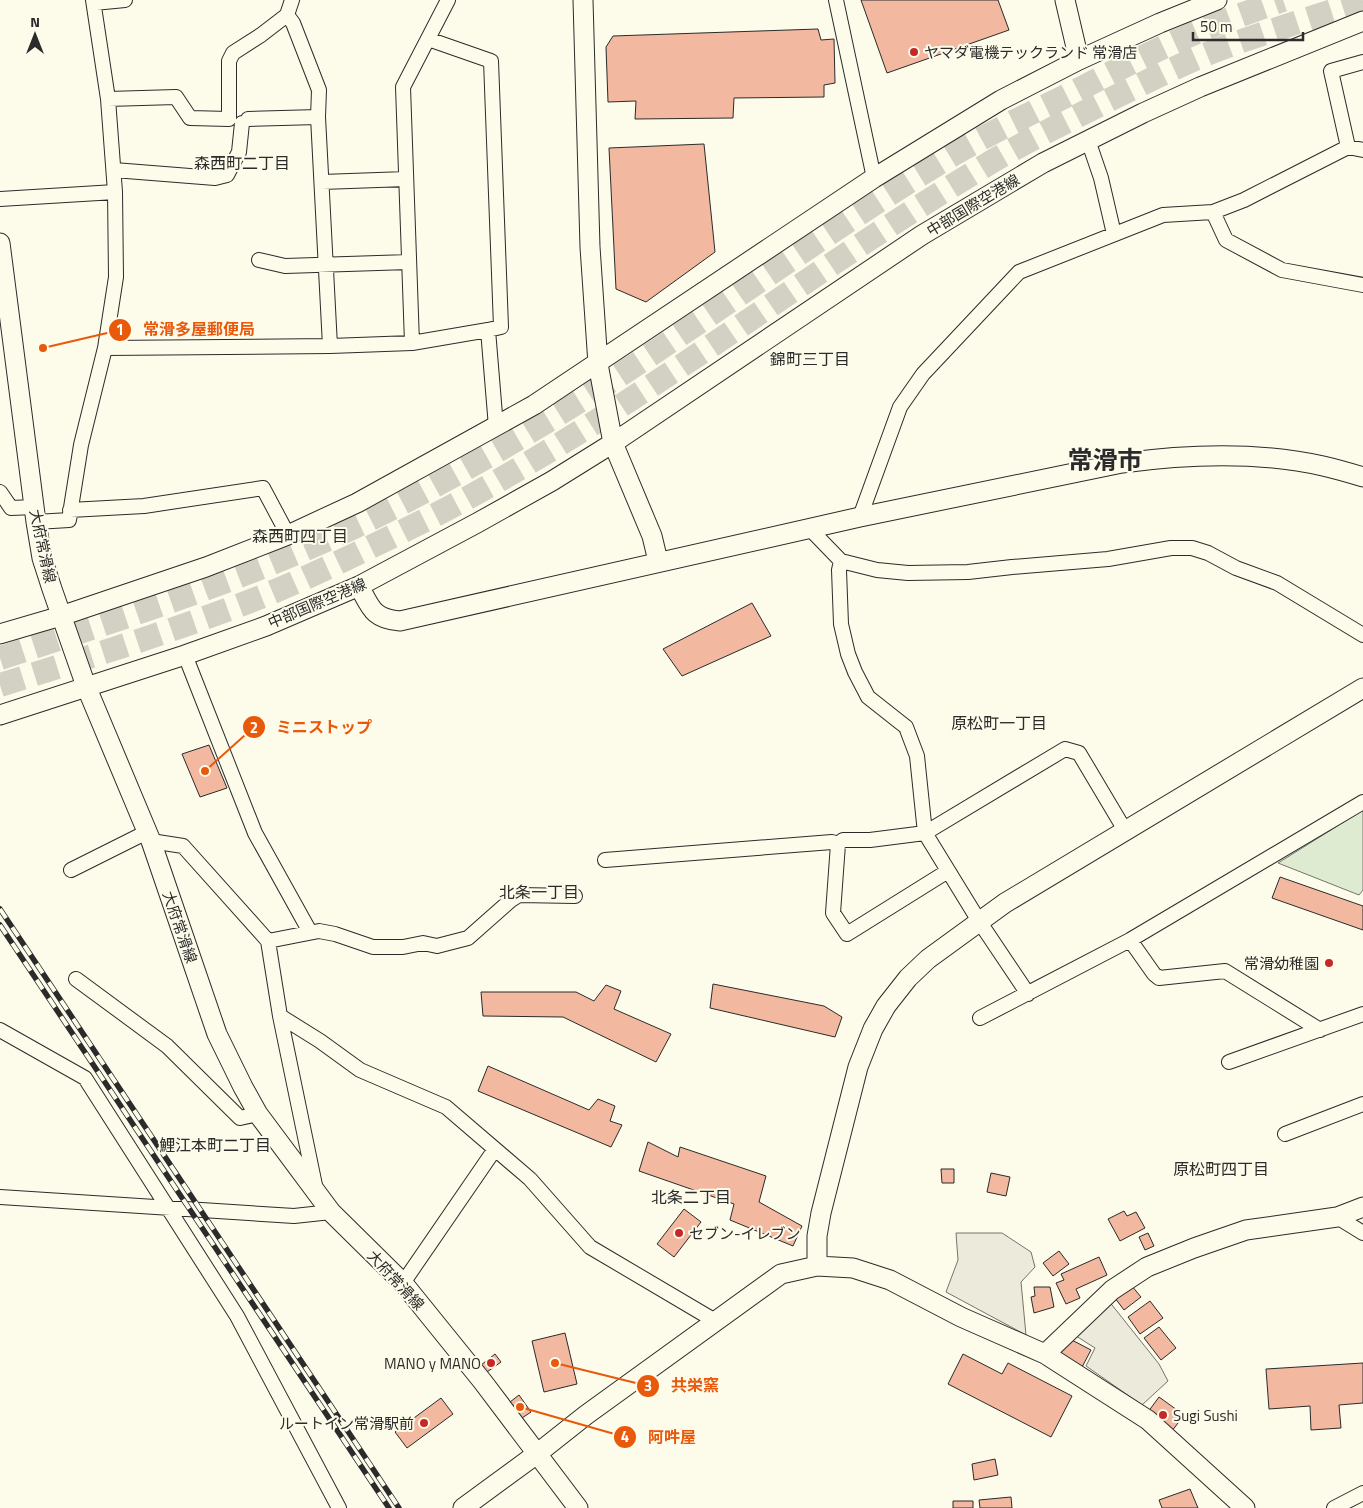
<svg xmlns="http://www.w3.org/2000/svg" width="1363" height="1508" font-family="'Titillium Web','Noto Sans JP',sans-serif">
	<rect width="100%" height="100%" fill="#fdfbea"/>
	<path fill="#deebd1" stroke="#74746e" d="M1363 810V890L1359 895 1278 863Z"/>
	<path fill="#eceadb" stroke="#74746e" d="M956 1233H1002L1031 1252 1035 1267 1021 1282 1026 1335 946 1292 958 1260Z
		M1108 1300 1159 1364 1168 1381 1142 1405 1086 1366 1095 1348 1073 1334Z"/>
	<path fill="#f2b8a0" stroke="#2b2b2b" d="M861 0H998L1009 30 887 73Z
		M818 29 821 40 834 39 835 83 824 85V97L734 98 733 118 635 119 636 101 608 102 606 47 613 36Z
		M704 144 715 252 646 302 616 289 609 148Z
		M752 603 771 636 682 676 663 649Z
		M209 745 227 788 200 797 182 754Z
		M1280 877 1363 906V930L1272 898Z
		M713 984 824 1006 842 1017 835 1037 710 1008Z
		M606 985 621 991 614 1009 671 1034 656 1062 563 1017 483 1016 481 992H576L594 1001Z
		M488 1066 589 1110 598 1099 615 1106 610 1121 622 1125 611 1147 478 1091Z
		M648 1142 678 1157 680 1147 766 1176 759 1202 802 1226 793 1246 730 1220 734 1204 639 1171Z
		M941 1169H954V1183H942Z
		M991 1173 1010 1177 1006 1196 987 1192Z
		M684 1209 701 1222 674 1257 657 1244Z
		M1124 1211 1127 1216 1136 1212 1145 1228 1120 1241 1108 1219Z
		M1148 1233 1154 1246 1145 1250 1139 1237Z
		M1059 1251 1069 1264 1053 1276 1043 1263Z
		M1099 1257 1107 1275 1076 1289 1080 1298 1066 1304 1056 1283 1064 1280 1061 1274Z
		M1131 1285 1141 1297 1124 1310 1115 1298Z
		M1034 1287H1050L1054 1307 1034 1313 1031 1297 1035 1296Z
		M1150 1301 1163 1318 1140 1334 1128 1317Z
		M1159 1327 1176 1348 1161 1360 1144 1338Z
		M565 1333 577 1384 544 1392 532 1341Z
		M1068 1338 1091 1350 1081 1369 1058 1357Z
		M495 1354 501 1362 487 1372 481 1365Z
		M963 1354 1002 1374 1008 1363 1072 1396 1051 1437 948 1384Z
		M1363 1363V1403L1339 1405 1341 1428 1311 1430 1310 1406 1269 1409 1266 1369Z
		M519 1395 531 1412 522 1418 510 1402Z
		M1159 1397 1184 1415 1172 1431 1148 1412Z
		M441 1398 453 1414 407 1448 395 1432Z
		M995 1459 998 1475 974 1480 972 1464Z
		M1190 1489 1198 1508H1162L1159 1500Z
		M1011 1497 1012 1508H980L979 1500Z
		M953 1501H973V1508H953Z"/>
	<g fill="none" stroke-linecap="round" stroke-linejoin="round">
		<path stroke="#d3d1c4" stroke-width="24" stroke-dasharray="24 12" stroke-linecap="butt" d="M0 658C95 627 190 597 282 559 358 528 431 489 502 448 658 358 800 246 954 154 990 133 1027 115 1064 97 1107 75 1150 52 1195 33 1223 21 1254 10 1283 0
			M0 685C83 659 167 633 248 602 284 588 319 572 354 555 393 536 433 517 471 496 649 398 809 272 983 167 1022 143 1064 123 1105 102 1142 84 1179 65 1217 50 1265 32 1314 17 1363 1"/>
		<g stroke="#2b2b2b" stroke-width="16">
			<path id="street" d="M292 0 287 15 293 23 319 90 318 117 330 346
				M836 0 874 178
				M94 3 125 0
				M428 39 491 61 501 327 488 330
				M108 99 176 97 190 118 229 119V61L233 53 261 35 287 15
				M248 119 318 117
				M1088 140 1101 178 1114 234
				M1348 147 1331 71 1363 62
				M114 170 215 178 227 175 239 152 242 123
				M322 182 406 179
				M0 199 115 192
				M1213 212 1226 240 1282 270 1363 285
				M259 260 285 266 409 262
				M412 343 403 87 448 0
				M105 348 330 346 412 343 488 330 496 427
				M0 492 11 508 34 507
				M70 510 144 506 263 488 288 535
				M860 517 900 407 923 374 1019 272 1163 215 1213 212 1244 200 1348 147 1363 150
				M36 522 69 520 81 445 105 348 116 277 115 192 108 99 93 0
				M810 529 841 561 877 570 908 573 968 572 1012 567 1108 559 1171 548H1192L1208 553 1236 568 1277 583 1363 635
				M841 561 839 570 841 624 848 654 855 672 868 697 906 727 917 756 925 833 979 921 1028 994
				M185 655 255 833 310 932
				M151 841 183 846 268 941 280 1016 316 1190
				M605 860 832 842 838 844
				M71 870 147 832
				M948 871 847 934 833 913 838 844 843 840H870L925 833 1065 749 1079 753 1126 832
				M1130 940 1154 974 1159 978 1225 971 1320 1030
				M268 941 319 931 335 934 373 947H403L423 943 437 946 468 938 511 900 519 895 575 896
				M76 979 167 1046 240 1118 258 1114
				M280 1016 320 1041 360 1070 446 1107 530 1179 590 1247 717 1322
				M980 1018 1130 940 1363 802
				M0 1030 85 1078 237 1316 339 1508
				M1229 1062 1363 1014
				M1285 1134 1363 1104
				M0 1197 294 1216 331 1212
				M1337 1217 1363 1233
				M403 1283 495 1149
				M1334 1508 1363 1493"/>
		</g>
		<g stroke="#2b2b2b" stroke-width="21">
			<path id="secondary" d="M583 0 590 247 598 364 613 443 652 536 658 561
				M1065 0 1079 60
				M0 243 36 522 42 558 52 589 86 686 151 841 217 1034 243 1087 258 1114 331 1212 403 1283 483 1382 578 1508
				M359 586C371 608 373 619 400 621L860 517 1122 463C1188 454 1257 451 1323 466 1336 469 1350 473 1363 477
				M0 634 61 616 206 567 288 535 357 503 534 405 874 178 1001 100 1079 60 1160 23 1217 0
				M0 715 185 655 266 626 359 586 477 523 552 481 613 443 922 235 1043 163 1143 113 1200 87 1363 21
				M817 1266V1236L821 1213 858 1067 873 1029 886 1006 908 978 928 959 1005 903 1363 688
				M1045 1354 1112 1290 1147 1267 1194 1248 1246 1230 1337 1217 1363 1207
				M463 1508 538 1453 586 1415 781 1274 817 1266 853 1268 890 1280 961 1317 1045 1354 1148 1420 1245 1508"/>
		</g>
		<use href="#street" stroke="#fdfbea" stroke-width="14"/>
		<use href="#secondary" stroke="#fdfbea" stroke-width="19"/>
		<g stroke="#2b2b2b" stroke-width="5.5">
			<path id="rail" d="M0 909 399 1508
				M0 925 389 1508"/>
		</g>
		<use href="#rail" stroke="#fdfbea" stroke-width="4" stroke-dasharray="11" stroke-linecap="butt"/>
	</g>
	<g fill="#c62828" stroke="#fdfbea" stroke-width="2">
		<circle cx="914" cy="52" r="5"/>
		<circle cx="1329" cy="963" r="5"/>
		<circle cx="679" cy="1233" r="5"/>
		<circle cx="491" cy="1363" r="5"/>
		<circle cx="1163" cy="1415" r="5"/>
		<circle cx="424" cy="1423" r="5"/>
	</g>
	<g text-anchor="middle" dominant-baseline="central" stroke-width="4" stroke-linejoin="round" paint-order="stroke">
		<g font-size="15" fill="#2b2b2b" stroke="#fdfbea" text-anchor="start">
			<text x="924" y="52">ヤマダ電機テックランド 常滑店</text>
			<text x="1319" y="963" text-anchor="end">常滑幼稚園</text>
			<text x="689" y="1233">セブン-イレブン</text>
			<text x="481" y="1363" text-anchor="end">MANO y MANO</text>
			<text x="1173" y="1415">Sugi Sushi</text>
			<text x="414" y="1423" text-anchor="end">ルートイン常滑駅前</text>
		</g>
		<g font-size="15" fill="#2b2b2b" stroke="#fdfbea">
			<text transform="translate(973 205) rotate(-31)">中部国際空港線</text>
			<text transform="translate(43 546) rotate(78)">大府常滑線</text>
			<text transform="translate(317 603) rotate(-23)">中部国際空港線</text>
			<text transform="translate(180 927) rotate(71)">大府常滑線</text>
			<text transform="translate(396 1280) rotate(47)">大府常滑線</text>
		</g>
		<g font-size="16" fill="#2b2b2b" stroke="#fdfbea">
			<text x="242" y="163">森西町二丁目</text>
			<text x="810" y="359">錦町三丁目</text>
			<text x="300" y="536">森西町四丁目</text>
			<text x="999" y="723">原松町一丁目</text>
			<text x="539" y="892">北条一丁目</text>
			<text x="215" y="1145">鯉江本町二丁目</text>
			<text x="1221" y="1169">原松町四丁目</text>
			<text x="691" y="1197">北条二丁目</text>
		</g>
		<g font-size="25" font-weight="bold" fill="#2b2b2b" stroke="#fdfbea">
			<text x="1105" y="460">常滑市</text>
		</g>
	</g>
	<path fill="none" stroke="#e8590c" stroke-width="2" d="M43 348L120 330M205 771L254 727M555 1363L648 1386M520 1407L625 1437"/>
	<g fill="#e8590c" stroke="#fdfbea" stroke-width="2">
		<circle cx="43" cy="348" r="5"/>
		<circle cx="205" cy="771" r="5"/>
		<circle cx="555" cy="1363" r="5"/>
		<circle cx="520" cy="1407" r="5"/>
		<circle cx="120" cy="330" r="12"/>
		<circle cx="254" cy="727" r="12"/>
		<circle cx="648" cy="1386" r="12"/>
		<circle cx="625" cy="1437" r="12"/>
	</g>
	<g font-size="15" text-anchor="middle" font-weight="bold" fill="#fff">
		<text x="120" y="335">1</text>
		<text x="254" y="733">2</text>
		<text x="648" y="1391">3</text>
		<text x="625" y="1442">4</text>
	</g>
	<g font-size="16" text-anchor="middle" font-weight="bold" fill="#e8590c" stroke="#fdfbea" stroke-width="4" stroke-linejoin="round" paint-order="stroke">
		<text x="199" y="335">常滑多屋郵便局</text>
		<text x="324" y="733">ミニストップ</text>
		<text x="695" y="1391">共栄窯</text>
		<text x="672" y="1443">阿吽屋</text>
	</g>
	<g transform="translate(35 35)" stroke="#fdfbea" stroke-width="4" paint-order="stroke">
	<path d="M0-4L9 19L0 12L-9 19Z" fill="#2b2b2b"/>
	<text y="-8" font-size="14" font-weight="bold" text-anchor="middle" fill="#2b2b2b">N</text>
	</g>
	<path d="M1193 32v8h110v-8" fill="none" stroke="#2b2b2b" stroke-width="2.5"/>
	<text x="1200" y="32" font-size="15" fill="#2b2b2b" stroke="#fdfbea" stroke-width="4" paint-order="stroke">50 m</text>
</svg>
